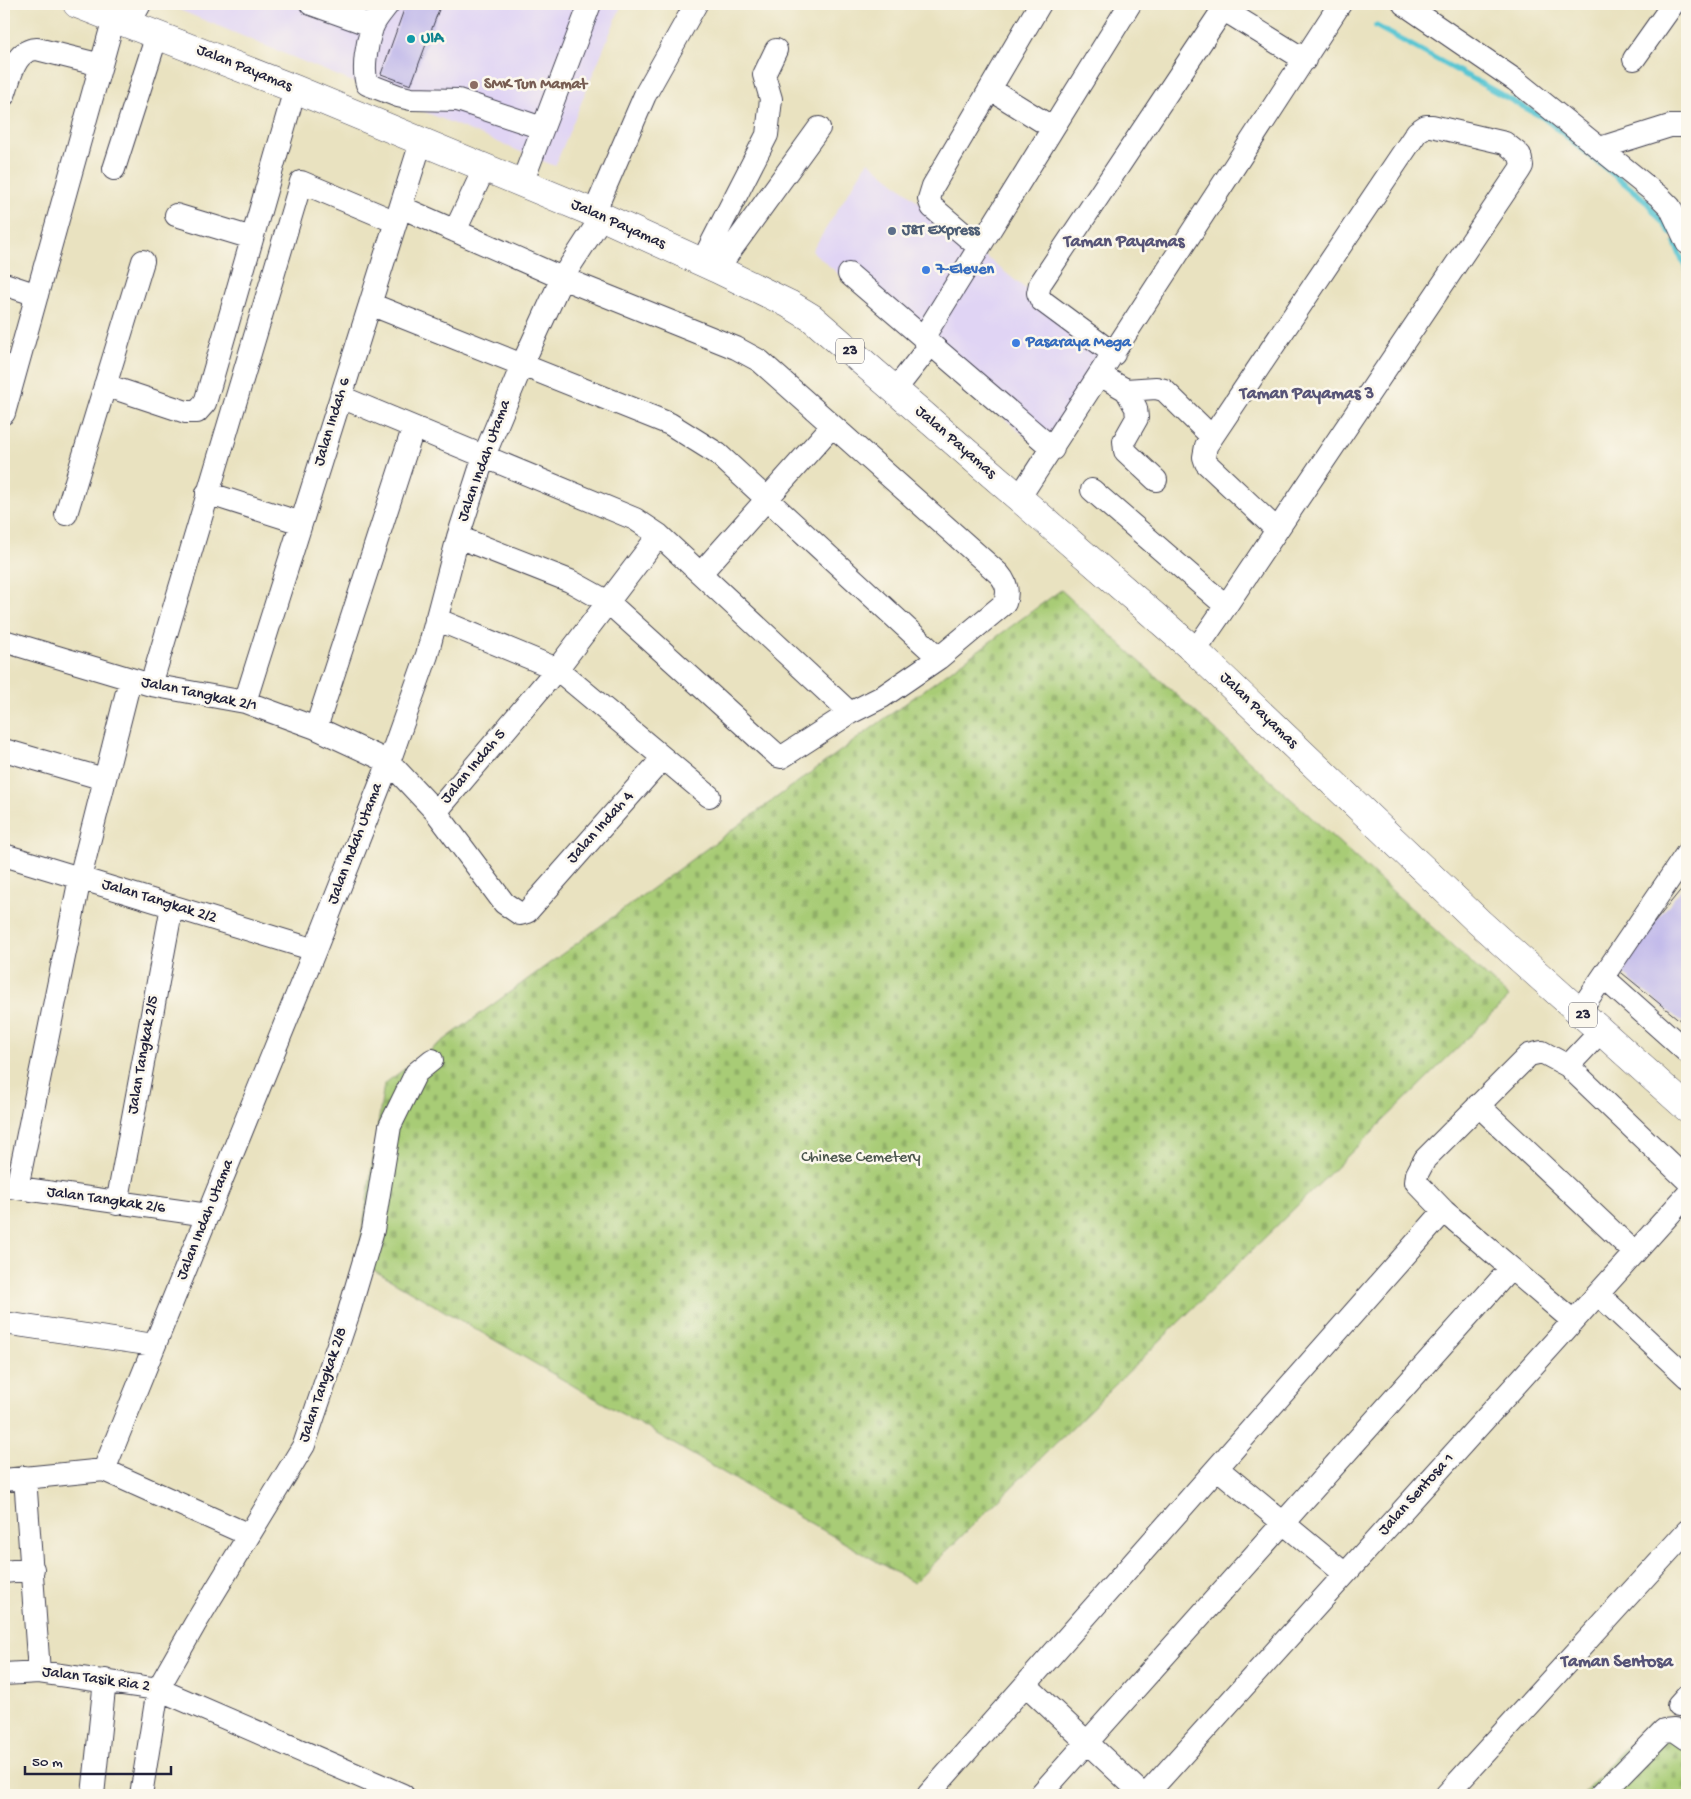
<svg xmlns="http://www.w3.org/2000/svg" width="1691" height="1799" font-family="'Gochi Hand',sans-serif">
	<defs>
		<pattern id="cemetery-stones" width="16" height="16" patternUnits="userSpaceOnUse" patternTransform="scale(1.25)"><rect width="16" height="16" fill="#a8cc76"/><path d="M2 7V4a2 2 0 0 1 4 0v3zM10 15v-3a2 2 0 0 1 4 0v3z" fill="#90af67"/></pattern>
	</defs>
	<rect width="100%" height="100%" fill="#fbf7ec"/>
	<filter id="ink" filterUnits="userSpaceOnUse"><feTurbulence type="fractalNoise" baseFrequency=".02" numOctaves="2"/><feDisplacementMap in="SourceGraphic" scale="10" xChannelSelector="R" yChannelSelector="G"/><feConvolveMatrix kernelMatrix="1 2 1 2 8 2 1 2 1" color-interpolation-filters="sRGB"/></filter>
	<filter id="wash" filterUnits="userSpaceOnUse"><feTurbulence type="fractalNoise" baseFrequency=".0096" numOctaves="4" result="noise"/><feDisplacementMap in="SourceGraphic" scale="20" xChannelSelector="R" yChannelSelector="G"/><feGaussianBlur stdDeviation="1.12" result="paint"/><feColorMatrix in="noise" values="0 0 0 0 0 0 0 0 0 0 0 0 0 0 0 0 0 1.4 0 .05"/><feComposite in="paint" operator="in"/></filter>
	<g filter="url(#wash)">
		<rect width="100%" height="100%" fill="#e9e2c0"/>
		<path fill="#e0d4f4" d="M165 4H622L555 166Z
			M868 161 1107 355 1042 451 812 251Z"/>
		<path fill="url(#cemetery-stones)" stroke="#657758" d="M1061 590 1509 997 914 1583 358 1261 384 1084Z
			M1648 1724 1687 1751V1795H1581Z"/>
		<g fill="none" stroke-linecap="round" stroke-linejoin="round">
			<path stroke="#5ac6d3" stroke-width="5.5" d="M1376 26 1544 118 1645 200 1671 233
				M1675 243 1687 271"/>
		</g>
		<g id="blocks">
			<path fill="#bbb3ea" d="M406 4H441L411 85 381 74Z
				M1687 882V1026L1617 969Z"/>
		</g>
	</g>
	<g filter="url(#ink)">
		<use href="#blocks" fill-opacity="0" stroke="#403f4f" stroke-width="1"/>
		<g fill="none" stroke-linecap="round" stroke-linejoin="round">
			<g stroke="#403f4f" stroke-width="24">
				<path id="minor" d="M311 4 373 26
					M388 4C383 11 375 19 372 28 367 43 362 68 367 84L398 96 411 99 458 100 542 128
					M1404 4 1515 80 1660 197 1670 207 1687 243
					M129 24 140 4
					M1634 59 1673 4
					M990 89 1053 128
					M4 95C11 76 14 50 37 49L101 65
					M1600 148 1670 126H1687
					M114 169 157 35
					M522 183 590 4
					M401 207 562 278 736 348 760 361 999 574C1007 583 1009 591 1005 603L939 658 882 697 850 713 782 757 778 756 608 602 570 581 458 537
					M594 213 645 95 696 4
					M176 215 252 238
					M455 231 484 169
					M979 247 932 207 929 199 933 186 1040 4
					M702 262 767 135 771 99 764 75 776 50
					M717 269 819 128
					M849 274 1053 449
					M4 284 37 295
					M370 304 670 424 718 454 939 658
					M923 338 1130 4
					M1114 354 1041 300 1038 293 1040 284 1220 14 1226 12 1234 16 1305 60
					M1100 375 1126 390 1136 408 1137 418 1124 441 1125 451 1156 480
					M105 385 186 412H197L205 403 295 89
					M895 390 931 344
					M1126 390 1156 388 1164 390 1212 437
					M341 397 635 519 659 535 850 713
					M4 413 114 18
					M1092 490 1226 606
					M207 493 301 523
					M1019 498 1340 4
					M66 514 143 261
					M701 573 832 426
					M436 619 557 669 709 796
					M4 641 151 685 245 702 316 728 389 762 436 812 504 903 520 914 527 912 663 758
					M1195 651 1226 606 1519 171 1522 166 1520 155 1505 143 1432 126H1426L1417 132 1206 446 1204 457 1206 463 1277 530
					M151 685 301 182 396 222
					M245 702 421 142
					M316 728 413 429
					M4 750 104 779
					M436 812 557 669 659 535
					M4 855 315 950
					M1603 977 1687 1052
					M1579 1012 1687 853
					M1601 1031 1568 1066 1687 1180
					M1568 1066 1542 1052 1529 1055 1425 1159 1417 1174 1416 1182 1444 1211 1573 1321
					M1478 1105 1635 1253
					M4 1186 208 1215
					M17 1188 80 878 130 680
					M117 1204 172 906
					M1598 1294 1687 1377
					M4 1323 154 1345
					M1218 1469 1345 1574
					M104 1470 315 950 389 762 427 655 458 537 484 456 522 365 562 278 601 218
					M25 1477 39 1672
					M4 1480 104 1470 249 1535
					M4 1572 33 1569
					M4 1674 39 1672 158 1689 403 1795
					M1026 1685 1143 1795
					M1678 1706 1687 1696
					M93 1795 105 1680
					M141 1795 158 1689 195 1624 304 1445 348 1315 373 1230 390 1126 416 1073 432 1060
					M928 1795 1444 1211
					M1040 1795 1511 1268
					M1146 1795 1687 1195
					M1446 1795 1687 1531
					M1601 1795 1664 1731 1674 1730 1687 1739"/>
			</g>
			<g stroke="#403f4f" stroke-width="29">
				<path id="highway" d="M77 4 295 89 594 213 717 269 789 304 812 318 1195 651 1479 922 1687 1108"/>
			</g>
			<use href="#minor" stroke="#fff" stroke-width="22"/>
			<use href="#highway" stroke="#fff" stroke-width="28"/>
		</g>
	</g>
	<circle fill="#0f9aa8" stroke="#fbf7ec" stroke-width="2" cx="411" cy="39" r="5"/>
	<circle fill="#8d6e63" stroke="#fbf7ec" stroke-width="2" cx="474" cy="85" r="5"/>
	<circle fill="#5c6f8a" stroke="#fbf7ec" stroke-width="2" cx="892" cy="231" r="5"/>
	<g fill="#3f7fe0" stroke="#fbf7ec" stroke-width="2">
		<circle cx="926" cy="270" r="5"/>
		<circle cx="1016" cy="343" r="5"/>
	</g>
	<g text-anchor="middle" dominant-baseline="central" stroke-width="5" stroke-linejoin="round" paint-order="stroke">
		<g fill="#fbf7ec" stroke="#636270" stroke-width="1">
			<rect x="836" y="338.5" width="28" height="25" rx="4"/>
			<rect x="1569" y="1002.5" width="28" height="25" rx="4"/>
		</g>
		<g font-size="15" font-weight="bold" fill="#22223b">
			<text x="850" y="351">23</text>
			<text x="1583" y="1015">23</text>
		</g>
		<g font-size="16" font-weight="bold" fill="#0d838f" stroke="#fbf7ec" text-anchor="start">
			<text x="421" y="39">UIA</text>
		</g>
		<g font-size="16" fill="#22223b" stroke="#fbf7ec">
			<text transform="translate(244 69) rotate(22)">Jalan Payamas</text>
			<text transform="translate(618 225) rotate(24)">Jalan Payamas</text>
			<text transform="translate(333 422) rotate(-73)">Jalan Indah 6</text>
			<text transform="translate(955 443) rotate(41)">Jalan Payamas</text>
			<text transform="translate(485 461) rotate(-70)">Jalan Indah Utama</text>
			<text transform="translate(199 695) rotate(12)">Jalan Tangkak 2/1</text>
			<text transform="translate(1258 711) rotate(44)">Jalan Payamas</text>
			<text transform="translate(474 767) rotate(-50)">Jalan Indah 5</text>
			<text transform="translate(601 828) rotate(-48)">Jalan Indah 4</text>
			<text transform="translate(356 844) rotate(-69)">Jalan Indah Utama</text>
			<text transform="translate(159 902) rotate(17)">Jalan Tangkak 2/2</text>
			<text transform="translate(144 1055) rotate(-80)">Jalan Tangkak 2/5</text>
			<text transform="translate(106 1201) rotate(8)">Jalan Tangkak 2/6</text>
			<text transform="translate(206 1220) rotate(-68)">Jalan Indah Utama</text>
			<text transform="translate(324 1385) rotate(-71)">Jalan Tangkak 2/8</text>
			<text transform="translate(1417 1495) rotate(-48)">Jalan Sentosa 1</text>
			<text transform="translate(96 1680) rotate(8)">Jalan Tasik Ria 2</text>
		</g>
		<g font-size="16" font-weight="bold" fill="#785e54" stroke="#fbf7ec" text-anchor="start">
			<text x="484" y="85">SMK Tun Mamat</text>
		</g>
		<g font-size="16" font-weight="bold" fill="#4e5e75" stroke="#fbf7ec" text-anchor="start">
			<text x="902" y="231">J&amp;T Express</text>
		</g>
		<g font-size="16" font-weight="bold" fill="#366cbe" stroke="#fbf7ec" text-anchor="start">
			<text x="936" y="270">7-Eleven</text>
			<text x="1026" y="343">Pasaraya Mega</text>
		</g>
		<g font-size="16" fill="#4a554d" stroke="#fbf7ec">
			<text x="861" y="1158">Chinese Cemetery</text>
		</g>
		<g font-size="18" font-weight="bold" fill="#585578" stroke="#fbf7ec">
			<text x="1124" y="242">Taman Payamas</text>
			<text x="1307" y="394">Taman Payamas 3</text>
			<text x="1617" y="1662">Taman Sentosa</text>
		</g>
	</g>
	<rect width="1691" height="1799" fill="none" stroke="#fbf7ec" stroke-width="20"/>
	<path d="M25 1766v8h146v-8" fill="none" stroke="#22223b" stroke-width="2.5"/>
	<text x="32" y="1766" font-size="15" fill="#22223b" stroke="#fbf7ec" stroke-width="4" paint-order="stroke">50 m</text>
</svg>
